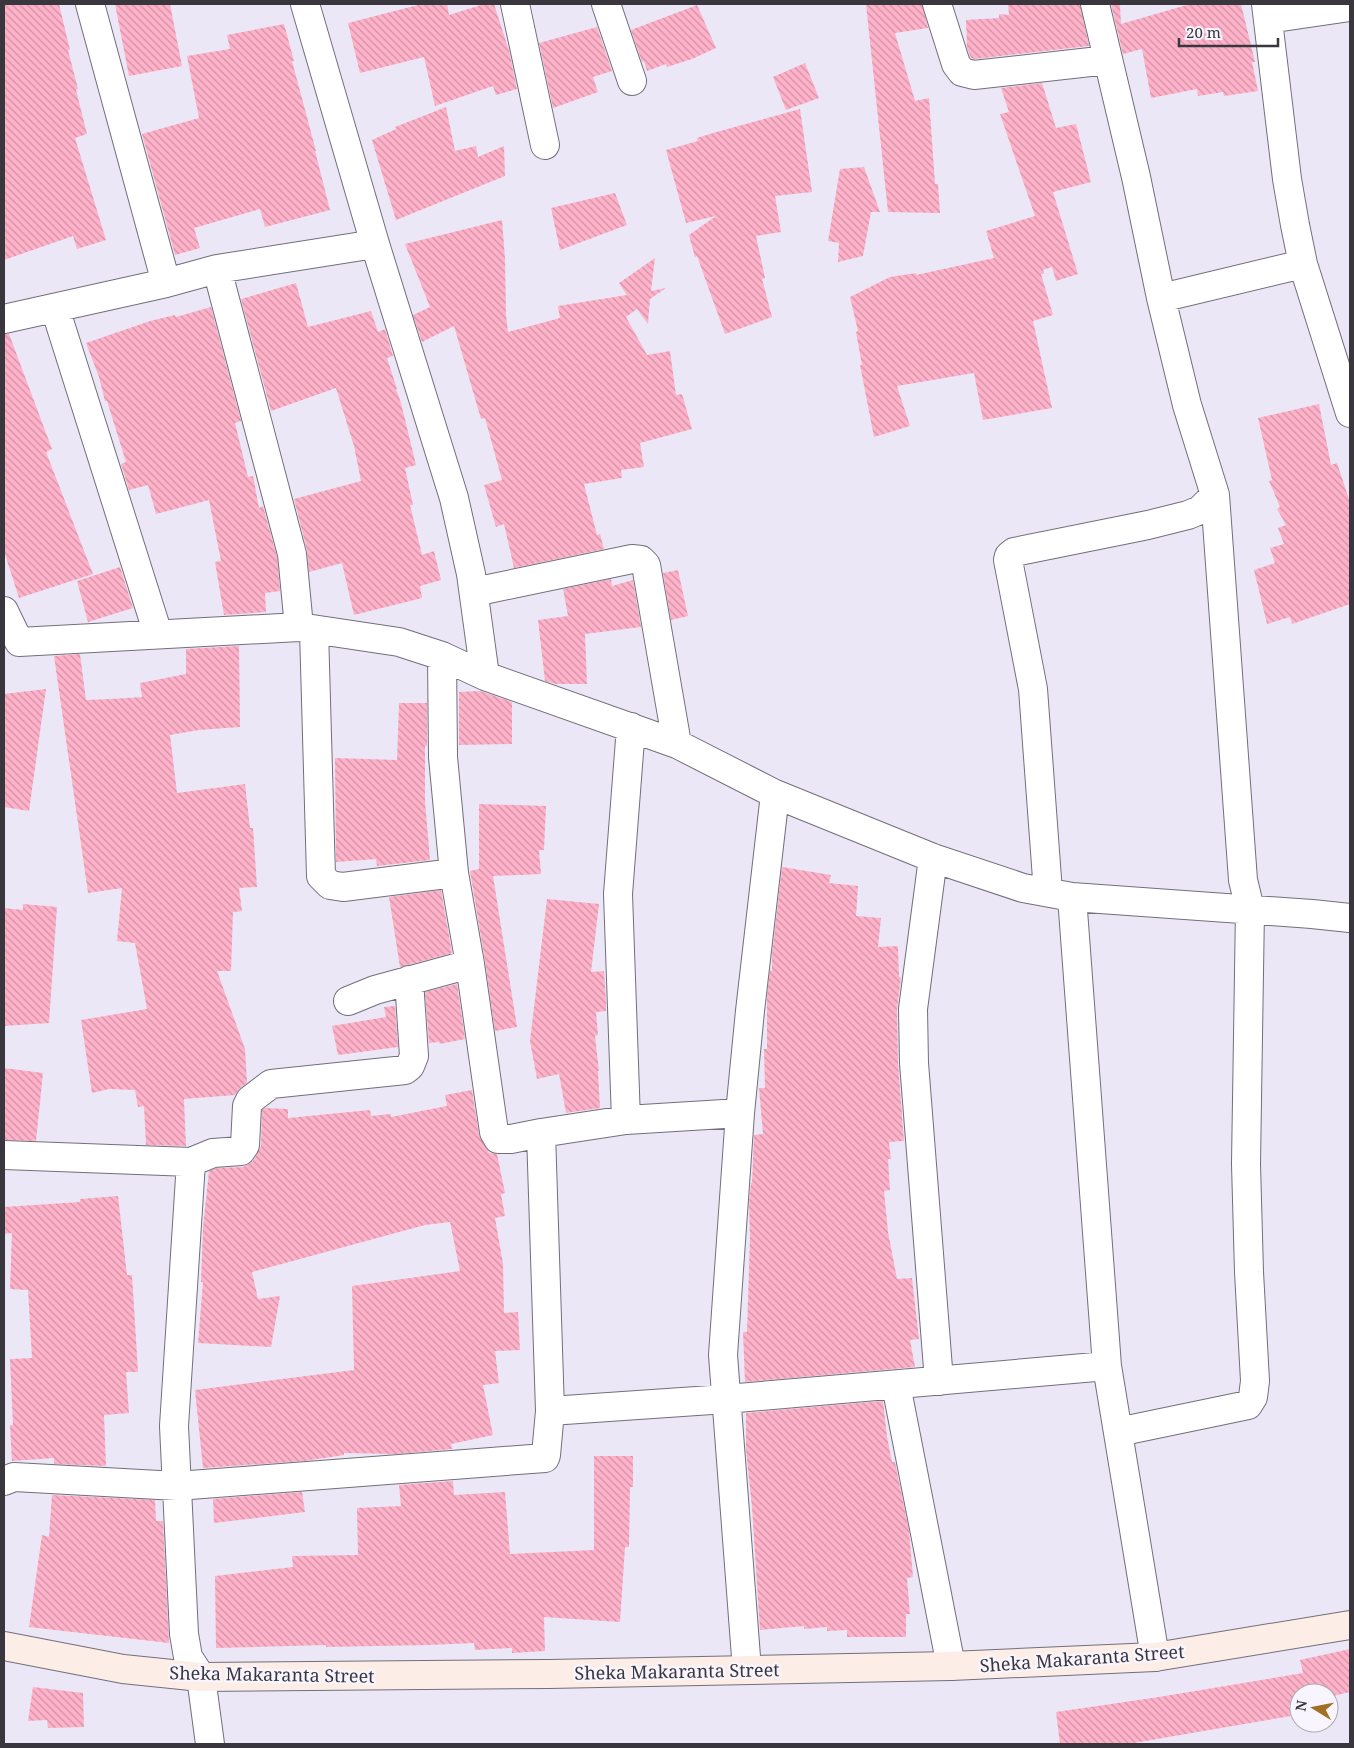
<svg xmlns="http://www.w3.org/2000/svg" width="1354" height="1748" font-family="'Noto Serif',serif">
	<defs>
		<pattern id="building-back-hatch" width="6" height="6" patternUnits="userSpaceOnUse" patternTransform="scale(1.25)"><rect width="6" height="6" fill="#ffb2ca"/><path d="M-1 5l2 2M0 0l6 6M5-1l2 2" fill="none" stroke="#cf92a5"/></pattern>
	</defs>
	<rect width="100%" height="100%" fill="#ece7f6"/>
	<path fill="url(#building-back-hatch)" d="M4 4H59L70 50H68L78 89 76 90 87 134 75 138 106 240 77 249 73 236 4 260Z
		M115 4H170L182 66 129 76Z
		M422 4H447L449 15 484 4H494L509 51 517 89 496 95 493 86 435 106 424 57 360 73 348 23Z
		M866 4H922L928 28 895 33 915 101 929 98 935 184H938L940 213 888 212Z
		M1008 4H1080L1089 46 975 59 971 58 967 48 966 20 999 18V14L1009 15Z
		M1111 4H1120L1121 24 1190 4H1241L1255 62H1252L1258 91 1224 96 1223 92 1198 96 1197 89 1151 98 1142 49 1123 54Z
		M697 5 716 48 692 59 667 67 666 64 647 71 644 61 642 62 631 30Z
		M284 24 294 61H292L316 151H315L330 210 265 227 260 209 194 228 200 248 175 255 142 134 199 118 187 56 230 49 227 35Z
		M597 27 612 71 593 77 598 92 553 108 539 43Z
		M805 63 819 98 786 110 773 77Z
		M1042 83 1056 128 1076 124 1091 182 1053 192 1078 274 1056 281 1052 267 1043 270 1044 274H1041L1053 315 1033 321 1052 408 983 420 974 373 897 386 910 426 874 437 860 365H862L856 332 858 331 850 297 890 277 916 273V275L994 258 986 231 1035 216 1000 114 1009 112 1001 88Z
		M446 107 455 151 476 146 478 157 504 146 505 176 396 220 372 140 396 129 395 127Z
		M800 109 812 192 775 196 781 232 756 236 765 278 762 279 772 317 725 334 697 256 695 257 689 235 716 216 686 223 666 150 698 141 697 138 713 133Z
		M864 167 880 212H871L863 256 838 262 839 243 828 241 840 169Z
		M615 193 627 225 560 250 551 208Z
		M502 220 505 258 506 315 508 332 560 318 558 306 627 295 619 283 655 258 651 291 666 288 650 299 648 324 637 309 626 317 647 355 670 351 676 395 682 394 692 429 640 443 644 467 621 470 622 478 584 484 597 535 600 534 604 549 514 568 504 524 496 527 484 485 502 480 485 418 481 419 454 326 422 342 413 315 430 307 405 244Z
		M296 283 308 327 371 311 378 332 385 329 393 356 387 358 397 389H396L401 403 416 465 405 468 413 505H410L422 555 434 551 441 580 420 586 422 598 354 615 342 563 309 572 307 550 294 499 361 481 354 446 336 388 271 411 241 299Z
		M211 307 241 421 235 423 248 477 253 476 259 508 263 506 277 557 280 591 265 593 266 612 224 615 215 562 221 561 209 500 156 514 148 485 129 490 121 464 126 462 107 401H105L99 377 86 343 150 321 175 315 176 317Z
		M4 334H9L52 449 46 452 93 574 19 598 4 551Z
		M1319 404 1331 465 1337 463 1350 502V604L1292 624 1290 617 1267 624 1254 570 1275 563 1270 548 1284 544 1278 528 1286 525 1277 509 1280 507 1269 481 1272 480 1258 418Z
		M120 567 133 608 88 622 77 581Z
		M678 570 688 616 671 620 663 573Z
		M611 579 612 586 633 580 641 627 585 634 587 684H556L545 681 538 620 568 616 563 589Z
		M239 646 240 727 199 730 170 735 177 793 245 784 250 828H253L257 887 239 888 242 911 233 912 231 971H217L245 1049 247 1083 240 1088 235 1095 184 1099 186 1146 146 1145 144 1106 138 1107 135 1090 109 1089 92 1093 81 1020 147 1009 135 943 117 941 122 888 88 893 54 656 80 654 86 700 111 699 142 697 140 683 186 674V649Z
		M46 689 29 811 4 807V694Z
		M480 691 512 702V744L459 745V692Z
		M399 703H427V746H425V801L430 860 377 866 376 859 336 862 335 758 397 760Z
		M479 804 546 806 544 850H539L541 874 493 876 517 1027 495 1031 485 961 470 871 479 869Z
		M782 867 831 875 829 883 858 886 856 916 881 918 878 947 898 946 899 977H901L897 1009 898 1063 904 1141 889 1142 891 1159H888L890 1190 884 1191 888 1232 897 1279 912 1278 919 1339 910 1340 915 1367 745 1382 743 1332H747L750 1237 749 1204 751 1183H752L754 1135 763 1134 759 1088H765L764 1049H767V996L770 970 772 971V955Z
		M441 890 452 953 400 967 389 897Z
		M547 899 599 904 591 972 604 971 606 1002V1011L596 1012 598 1035 595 1036 599 1071H598L600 1108 566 1113 559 1074 537 1079 530 1041Z
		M23 904 57 907 49 1023 4 1026V908L23 910Z
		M457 984 465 1039 440 1044 439 1042 429 1043 425 992Z
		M395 1006 398 1047 338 1055 332 1026 386 1017 384 1007Z
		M4 1068 43 1073 36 1141 4 1140Z
		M472 1090 479 1135 489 1153 497 1154 505 1193 501 1194 505 1216 495 1218 503 1264 504 1313 518 1312 520 1350 495 1351 499 1383 483 1385 493 1435 451 1444 452 1449 397 1454 344 1453V1455L304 1461 203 1468 195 1390 354 1370 352 1286 460 1271 450 1222 425 1225 252 1272 258 1299 280 1296 271 1347 198 1343 203 1282H201L203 1228 209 1171 217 1168 243 1167 249 1164 254 1160 261 1146 262 1110 265 1108 288 1109V1118L370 1110 371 1116 391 1114V1117L447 1106 445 1095Z
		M118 1196 127 1275H132L138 1372H126L129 1413 104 1415 106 1466 54 1464V1458L12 1461 10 1425H13L10 1359 32 1358 28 1290 10 1289 12 1233 4 1234V1207L80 1202V1199Z
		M883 1401 887 1437 892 1462H895L909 1531 913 1577 907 1578 910 1614H906V1637H847V1630L827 1631V1627L804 1629V1626L760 1630 752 1507 746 1450V1413Z
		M594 1456H633V1487H630L629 1547H625L620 1622 544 1617 545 1651 512 1653V1648L475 1650 474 1643 429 1645 326 1647V1645L216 1648 215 1576 293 1567 292 1556 358 1555 357 1508 401 1506 399 1485 453 1481 454 1495 505 1492 510 1554 594 1550Z
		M302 1492 305 1512 214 1523 213 1499Z
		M52 1495 155 1500 156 1521H163L169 1643 29 1627 42 1535 49 1537Z
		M1350 1649V1692L1329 1697V1693H1299V1703L1289 1705 1291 1716 1128 1744H1060L1056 1712 1159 1697 1303 1673 1300 1660Z
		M33 1687 83 1693 84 1727 48 1728 47 1720 28 1721Z"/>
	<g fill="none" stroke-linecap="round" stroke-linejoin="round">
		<g stroke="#736e7b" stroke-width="30">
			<path id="street" d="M90 4 166 283
				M305 4 375 244 454 498 471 574 485 676
				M515 4 545 145
				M606 4 632 81
				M937 4 956 64 962 72 974 75 1108 60
				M1095 4 1136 177 1161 298 1187 405 1215 495 1243 880 1250 909 1246 1164 1249 1272 1255 1381 1253 1397 1248 1405 1118 1432
				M1266 4 1287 179 1295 225 1303 264 1350 413
				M1268 19 1350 7
				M217 269 292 554 299 627
				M1161 298 1303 264
				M55 308 158 634
				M4 319 166 283 217 269 375 244
				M474 592 632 559 641 560 646 565 677 744
				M4 611 19 642 299 627 399 642 442 656 485 676 677 744 775 794 933 858 1023 888 1072 897 1312 914 1350 918
				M314 630 321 876 330 885 343 887 454 873
				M442 656 443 757 454 873 470 964 494 1132 498 1139H511L541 1133 626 1120 740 1113
				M933 858 913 1009 914 1063 939 1381
				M1048 892 1033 689 1008 560 1009 556 1014 552 1148 525 1188 515 1200 510 1215 495
				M1072 897 1107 1366 1155 1657
				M348 1001 375 990 470 964
				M626 1120 618 894 631 727
				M541 1133 550 1411 726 1399 1107 1366
				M4 1155 191 1162 213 1153 241 1151 245 1145 247 1106 250 1100 271 1084 405 1070 410 1066 414 1056 409 980
				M191 1162 174 1426 184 1634 188 1657 201 1677 210 1744
				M896 1385 951 1666
				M4 1481 14 1477 177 1486 545 1458 546 1455 550 1411
				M747 1670 723 1355 740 1113 750 1011 775 794"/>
		</g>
		<g stroke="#736e7b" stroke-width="30">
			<path id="secondary" d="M4 1646 123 1669 201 1677 549 1674 951 1666 1155 1657 1350 1625"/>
		</g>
		<use href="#street" stroke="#fff" stroke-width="28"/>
		<use href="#secondary" stroke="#fceee6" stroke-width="28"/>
	</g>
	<g text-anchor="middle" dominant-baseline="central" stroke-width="4.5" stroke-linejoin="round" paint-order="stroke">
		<g font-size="18" fill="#39373d" stroke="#f9f5fe">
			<text transform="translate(1082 1658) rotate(-4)">Sheka Makaranta Street</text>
			<text transform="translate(677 1671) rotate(-1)">Sheka Makaranta Street</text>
			<text transform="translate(272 1674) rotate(1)">Sheka Makaranta Street</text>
		</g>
	</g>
	<rect width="1354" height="1748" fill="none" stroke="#39373d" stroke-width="10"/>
	<g transform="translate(1314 1708) rotate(280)"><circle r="24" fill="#f9f5fe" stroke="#aca9b1"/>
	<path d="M0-4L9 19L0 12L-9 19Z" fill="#a36f27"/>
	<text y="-8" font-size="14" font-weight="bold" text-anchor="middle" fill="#39373d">N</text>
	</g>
	<path d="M1179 38v8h99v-8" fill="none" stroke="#39373d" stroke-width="2.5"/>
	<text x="1186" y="38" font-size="15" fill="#39373d" stroke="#f9f5fe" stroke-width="4" paint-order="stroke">20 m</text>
</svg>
